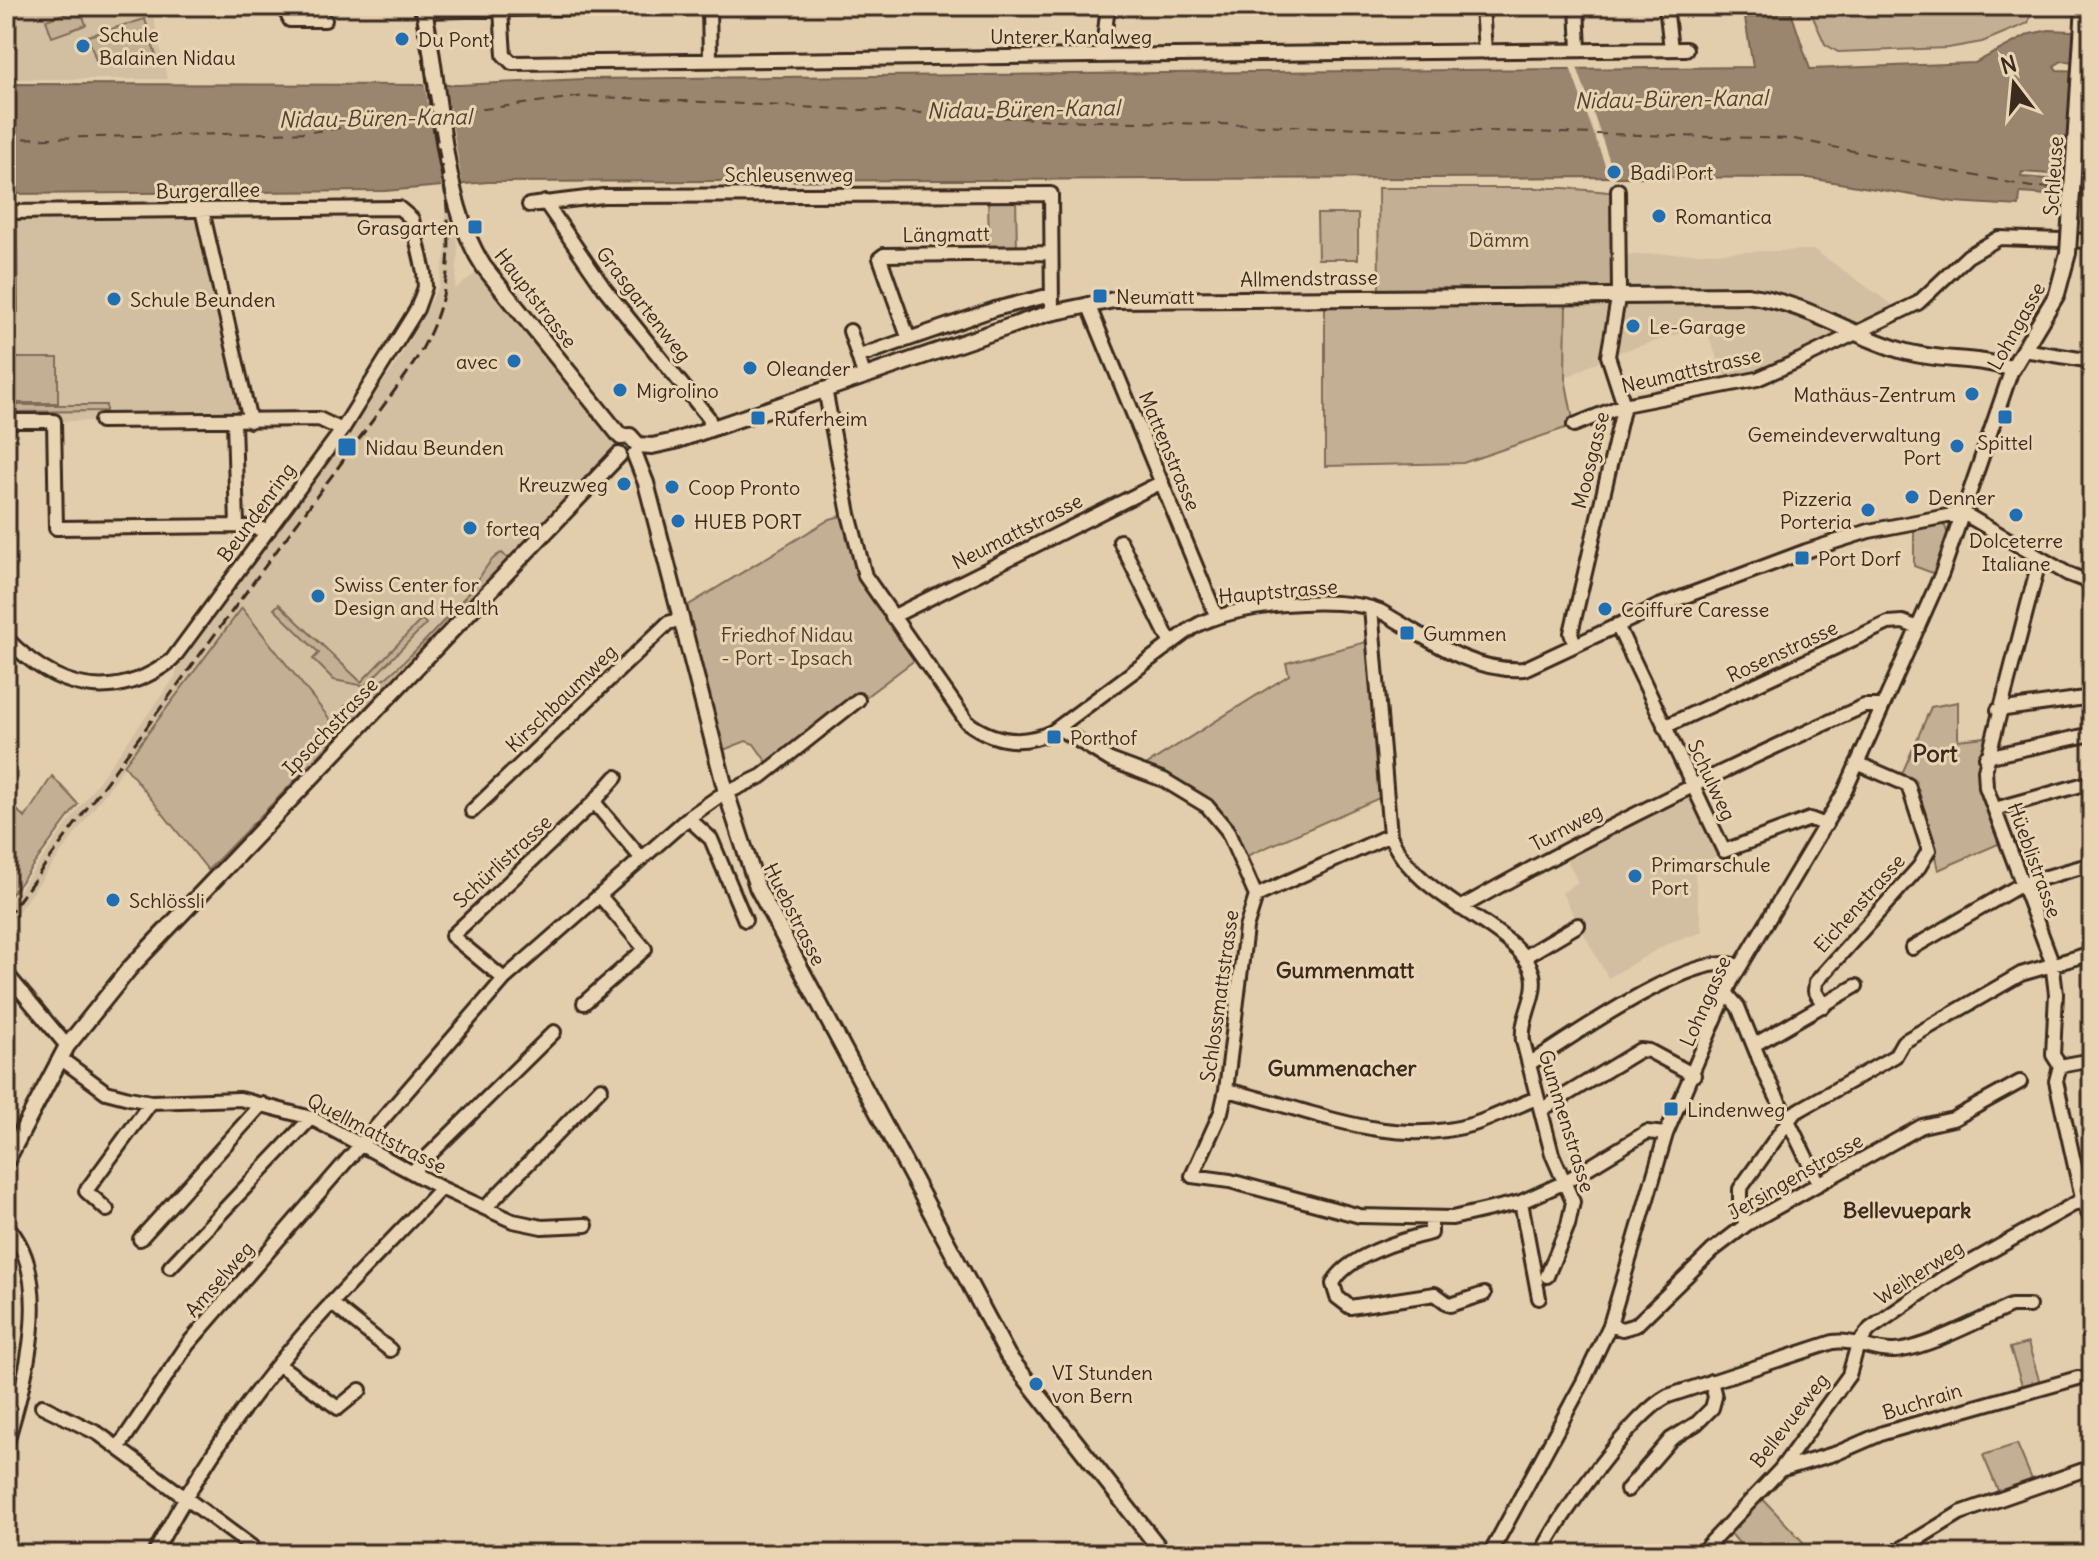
<svg xmlns="http://www.w3.org/2000/svg" width="2098" height="1560" font-family="Delius,sans-serif">
	<rect width="100%" height="100%" fill="#e2cdad"/>
	<filter id="ink" filterUnits="userSpaceOnUse"><feTurbulence type="fractalNoise" baseFrequency=".0125" numOctaves="2"/><feDisplacementMap in="SourceGraphic" scale="16" xChannelSelector="R" yChannelSelector="G"/><feConvolveMatrix kernelMatrix="1 2 1 2 8 2 1 2 1" color-interpolation-filters="sRGB"/></filter>
	<g filter="url(#ink)">
		<path fill="#d2bea0" d="M6 6H151L167 79H6Z
			M451 204 458 250 455 289 484 267 618 439 617 452 346 738 241 608 6 928V908L175 677 178 666 395 366 439 286 446 249 445 205Z
			M202 210 250 421H6V212Z
			M1814 250 1900 310 1800 360 1727 384 1705 326 1613 354 1565 378 1566 303 1627 255Z
			M1691 785 1724 851 1694 870 1702 932 1665 945 1608 978 1562 893 1578 882 1562 850Z"/>
		<path fill="#c3af93" stroke="#7f6c58" stroke-width="2" d="M1808 6H2033L2028 23 1982 42 1948 48 1838 52 1825 44Z
			M80 8 86 25 52 37 46 20Z
			M145 19 158 63 96 60 88 36Z
			M1378 188H1564L1620 193 1618 288 1379 290Z
			M988 196 1016 197 1017 251 989 250Z
			M1317 214H1358V259H1318Z
			M6 230H17L18 312H6Z
			M1566 303 1565 378 1574 425 1463 463 1325 466V307Z
			M6 358H58V403H6Z
			M106 405V411L6 412V405Z
			M849 514 859 559 920 656 771 768 754 744 746 741 721 751 679 611 830 519Z
			M1937 523 1945 526 1948 535 1935 574 1914 566V528Z
			M502 553 508 559 360 717 350 722 344 720V707C387 685 439 627 471 590 480 579 489 557 502 553Z
			M279 604 361 682 422 619 426 624 365 686 334 680 313 659 319 653 274 609Z
			M242 608 336 727 338 736 208 870 124 765Z
			M1374 640 1390 835 1379 798 1240 859 1207 806 1138 770 1289 675 1286 663Z
			M1958 702V740L1986 737 1980 769 2003 842 1938 870C1931 840 1928 794 1901 776L1931 707Z
			M52 776 78 804 6 902V799L25 818Z
			M2028 1343 2040 1383 2023 1388 2010 1348Z
			M2017 1444 2033 1482 1999 1493 1983 1455Z
			M1759 1495 1803 1542 1789 1554H1748L1728 1530Z"/>
		<path fill="#9a866e" stroke="#74614e" stroke-width="2" d="M1743 6H1789L1810 69 1975 63 2030 34 2049 30 2092 32V63L2062 61 2054 66 2057 70 2086 71 2092 68V177L2022 172 2021 177 2092 182V198L2020 193 2019 206 1954 202 1809 178 1635 177 488 182 385 191 6 194V84L459 85 584 79 1753 67Z"/>
		<path fill="#e2cdad" d="M1569 64H1576L1617 182H1611Z
			M424 81H445L463 188 442 189Z"/>
		<g fill="none" stroke-linecap="round" stroke-linejoin="round">
			<path stroke="#534132" stroke-width="2" stroke-dasharray="10 8" stroke-linecap="butt" d="M446 114 584 96 1059 120 1794 139 2031 187 2065 188
				M6 139 311 132 436 115
				M2079 189H2092"/>
			<g stroke="#3b2a1e" stroke-width="18">
				<path id="minor" d="M283 6 290 20H325
					M709 6 710 59
					M1482 6 1485 52
					M1577 6 1579 50
					M1666 6 1671 49
					M501 10 504 55 512 63 1686 49
					M424 11 639 6
					M1102 56 1108 6
					M545 202 604 288 708 417 712 428
					M529 205 603 196 1051 194 1052 312
					M202 210 250 421
					M6 212 399 208 412 219 424 272 425 287 417 309 342 430 172 660C112 705 55 689 6 638
					M1088 304 1216 615
					M850 331 864 375
					M908 337 880 258 884 255 1050 253
					M2023 350 2092 361
					M860 356 995 309 1051 295
					M825 389 849 514 865 576 967 722C994 742 1022 746 1052 732L1192 628C1230 604 1338 594 1380 611 1425 636 1470 673 1524 669L1659 606 1806 551 1869 531 1963 513
					M6 421H54L56 528 237 526 269 530
					M101 421 319 419 342 430
					M234 421 237 526
					M1574 425 1624 405 1757 379 1800 360 1918 303 1968 256 1999 238 2092 241
					M1963 513 2068 574 2092 583
					M1120 541 1171 644
					M2040 558 1985 770 1986 787 2052 962 2056 994 2053 1055 2060 1066
					M1371 608 1390 835C1414 900 1520 926 1533 974 1538 996 1520 1018 1523 1041L1552 1154 1573 1202 1568 1225 1547 1276
					M892 617 1162 482
					M1617 625 1724 851 1810 819 1826 825
					M1575 645 1571 633 1624 405 1608 356 1619 293 1618 190
					M1998 710 2092 697
					M1664 727 1888 623 1903 622 1918 628
					M1058 728 1110 760 1164 780 1207 806 1227 830 1256 896
					M1986 757 2092 734
					M594 802 616 777
					M1995 809 2092 782
					M472 811 668 623 681 619
					M688 818 711 839 745 920
					M1256 896 1246 928 1226 1090 1221 1112 1192 1176 1230 1181 1360 1216 1452 1218 1521 1202 1563 1183 1647 1132 1666 1134
					M1256 896 1390 835
					M1460 908C1592 833 1726 768 1864 706H1882
					M1912 948 2022 884 2092 864
					M1524 957 1578 925
					M6 973 67 1046
					M504 979 452 936 594 802 642 859
					M1727 994 1738 1007 1764 1071 1819 1184
					M584 1003 645 949 600 896
					M1824 1006 1815 991 1816 982 1919 867 1929 850 1908 785 1857 763
					M1754 1045 1856 986
					M60 1058 106 1092 129 1098 151 1102 240 1099 311 1118 441 1188 513 1221 542 1227 586 1225
					M1529 1064C1567 1040 1700 945 1740 967
					M2060 1066 2056 1081 2082 1198 2092 1222
					M2060 1066 2092 1060
					M1226 1090C1309 1108 1388 1150 1474 1124 1495 1117 1516 1106 1537 1098
					M1541 1110 1640 1050 1649 1051 1694 1075
					M412 1172 554 1032
					M1521 1202 1539 1298
					M487 1206 601 1088
					M107 1210 86 1191 151 1102
					M1431 1219V1233C1404 1239 1344 1257 1333 1284L1337 1297 1350 1307 1435 1294 1450 1305 1484 1294
					M1747 1224 1740 1212V1189L1794 1113 1895 1056 1903 1042 2021 974 2092 953
					M6 1225C56 1278 24 1385 6 1445
					M140 1239 262 1104
					M170 1267 311 1118
					M331 1303 390 1350
					M1610 1325 1622 1329 1636 1325 1713 1250 1747 1224 1922 1126 1953 1119 2020 1082
					M278 1364 338 1408 360 1390
					M42 1406 99 1434 252 1547
					M118 1448 188 1344 504 979 688 818 718 797 762 776 858 700
					M1783 1469 1837 1453 1883 1433 2078 1378
					M1627 1490 1671 1439 1697 1423 1712 1408 1715 1397 1711 1381
					M154 1554C195 1476 244 1402 302 1336 346 1285 395 1238 441 1188
					M1490 1554 1583 1382 1610 1325 1666 1134 1731 982 1845 791 1942 573 2012 369
					M1541 1554C1559 1516 1633 1414 1668 1396L1833 1342C1855 1339 1873 1352 1894 1351 1926 1349 1981 1319 2011 1306H2029
					M1700 1554 1780 1470 1849 1375 1858 1344 1870 1329 1943 1278 2092 1194
					M1893 1554 1960 1513 2092 1467"/>
			</g>
			<g stroke="#3b2a1e" stroke-width="20">
				<path id="major" d="M423 6C441 85 440 200 484 267L621 437
					M621 437 630 436 638 445 652 446 675 441 1046 314 1114 300 1747 295C1811 304 1846 334 1903 351 1939 362 1977 356 2012 369L2057 294 2068 253
					M635 455 646 483 726 792 757 887 1008 1356 1164 1554
					M6 1162 67 1046 129 969 619 455"/>
			</g>
			<use href="#minor" stroke="#e9d4b3" stroke-width="12"/>
			<use href="#major" stroke="#e9d4b3" stroke-width="14"/>
			<path stroke="#3b2a1e" stroke-width="3" stroke-dasharray="12 6" stroke-linecap="butt" d="M6 918 406 375C463 292 452 228 436 134 429 91 422 48 413 6"/>
			<g stroke="#3b2a1e" stroke-width="20" stroke-linecap="butt">
				<path id="major-bridge" d="M2068 253 2084 6"/>
			</g>
			<use href="#major-bridge" stroke="#e9d4b3" stroke-width="14"/>
		</g>
	</g>
	<g fill="#1f6fb2" stroke="#e9d4b3" stroke-width="3">
		<circle cx="402" cy="39" r="8"/>
		<circle cx="83" cy="46" r="8"/>
		<circle cx="1614" cy="172" r="8"/>
		<circle cx="1659" cy="216" r="8"/>
		<rect x="467" y="219" width="16" height="16" rx="4"/>
		<rect x="1092" y="288" width="16" height="16" rx="4"/>
		<circle cx="114" cy="299" r="8"/>
		<circle cx="1633" cy="326" r="8"/>
		<circle cx="514" cy="361" r="8"/>
		<circle cx="750" cy="368" r="8"/>
		<circle cx="620" cy="390" r="8"/>
		<circle cx="1972" cy="394" r="8"/>
		<rect x="1997" y="409" width="16" height="16" rx="4"/>
		<rect x="750" y="410" width="16" height="16" rx="4"/>
		<circle cx="1957" cy="446" r="8"/>
		<rect x="337" y="437" width="20" height="20" rx="4"/>
		<circle cx="624" cy="484" r="8"/>
		<circle cx="672" cy="487" r="8"/>
		<circle cx="1912" cy="497" r="8"/>
		<circle cx="1868" cy="510" r="8"/>
		<circle cx="2016" cy="515" r="8"/>
		<circle cx="678" cy="521" r="8"/>
		<circle cx="470" cy="528" r="8"/>
		<rect x="1794" y="550" width="16" height="16" rx="4"/>
		<circle cx="318" cy="596" r="8"/>
		<circle cx="1605" cy="609" r="8"/>
		<rect x="1399" y="625" width="16" height="16" rx="4"/>
		<rect x="1046" y="729" width="16" height="16" rx="4"/>
		<circle cx="1635" cy="876" r="8"/>
		<circle cx="113" cy="900" r="8"/>
		<rect x="1663" y="1101" width="16" height="16" rx="4"/>
		<circle cx="1036" cy="1384" r="8"/>
	</g>
	<g text-anchor="middle" dominant-baseline="central" stroke-width="6" stroke-linejoin="round" paint-order="stroke">
		<g font-size="20" fill="#3b2a1e" stroke="#e9d4b3" text-anchor="start">
			<text x="99" y="34">Schule<tspan x="99" dy="23">Balainen Nidau</tspan></text>
			<text x="418" y="39">Du Pont</text>
			<text x="1630" y="172">Badi Port</text>
			<text x="1675" y="216">Romantica</text>
			<text x="459" y="227" text-anchor="end">Grasgarten</text>
			<text x="1116" y="296">Neumatt</text>
			<text x="130" y="299">Schule Beunden</text>
			<text x="1649" y="326">Le-Garage</text>
			<text x="498" y="361" text-anchor="end">avec</text>
			<text x="766" y="368">Oleander</text>
			<text x="636" y="390">Migrolino</text>
			<text x="1956" y="394" text-anchor="end">Mathäus-Zentrum</text>
			<text x="774" y="418">Ruferheim</text>
			<text x="1941" y="434" text-anchor="end">Gemeindeverwaltung<tspan x="1941" dy="23">Port</tspan></text>
			<text x="2005" y="442" text-anchor="middle">Spittel</text>
			<text x="365" y="447">Nidau Beunden</text>
			<text x="608" y="484" text-anchor="end">Kreuzweg</text>
			<text x="688" y="487">Coop Pronto</text>
			<text x="1928" y="497">Denner</text>
			<text x="1852" y="498" text-anchor="end">Pizzeria<tspan x="1852" dy="23">Porteria</tspan></text>
			<text x="694" y="521">HUEB PORT</text>
			<text x="486" y="528">forteq</text>
			<text x="2016" y="540" text-anchor="middle">Dolceterre<tspan x="2016" dy="23">Italiane</tspan></text>
			<text x="1818" y="558">Port Dorf</text>
			<text x="334" y="584">Swiss Center for<tspan x="334" dy="23">Design and Health</tspan></text>
			<text x="1621" y="609">Coiffure Caresse</text>
			<text x="1423" y="633">Gummen</text>
			<text x="1070" y="737">Porthof</text>
			<text x="1651" y="864">Primarschule<tspan x="1651" dy="23">Port</tspan></text>
			<text x="129" y="900">Schlössli</text>
			<text x="1687" y="1109">Lindenweg</text>
			<text x="1052" y="1372">VI Stunden<tspan x="1052" dy="23">von Bern</tspan></text>
		</g>
		<g font-size="20" fill="#3b2a1e" stroke="#e9d4b3">
			<text x="1071" y="36">Unterer Kanalweg</text>
			<text x="789" y="174">Schleusenweg</text>
			<text transform="translate(2053 176) rotate(-86)">Schleuse</text>
			<text transform="translate(208 190) rotate(-1)">Burgerallee</text>
			<text transform="translate(946 234) rotate(-1)">Längmatt</text>
			<text transform="translate(1309 278) rotate(-1)">Allmendstrasse</text>
			<text transform="translate(536 298) rotate(52)">Hauptstrasse</text>
			<text transform="translate(644 304) rotate(52)">Grasgartenweg</text>
			<text transform="translate(2016 326) rotate(-61)">Lohngasse</text>
			<text transform="translate(1691 370) rotate(-13)">Neumattstrasse</text>
			<text transform="translate(1170 451) rotate(67)">Mattenstrasse</text>
			<text transform="translate(1590 460) rotate(-76)">Moosgasse</text>
			<text transform="translate(256 512) rotate(-54)">Beundenring</text>
			<text transform="translate(1017 531) rotate(-27)">Neumattstrasse</text>
			<text transform="translate(1278 591) rotate(-5)">Hauptstrasse</text>
			<text transform="translate(1782 651) rotate(-25)">Rosenstrasse</text>
			<text transform="translate(561 698) rotate(-44)">Kirschbaumweg</text>
			<text transform="translate(330 726) rotate(-46)">Ipsachstrasse</text>
			<text transform="translate(1712 780) rotate(65)">Schulweg</text>
			<text transform="translate(1566 827) rotate(-28)">Turnweg</text>
			<text transform="translate(2035 860) rotate(70)">Hüeblistrasse</text>
			<text transform="translate(502 861) rotate(-43)">Schürlistrasse</text>
			<text transform="translate(1859 903) rotate(-48)">Eichenstrasse</text>
			<text transform="translate(795 914) rotate(63)">Huebstrasse</text>
			<text transform="translate(1219 996) rotate(-82)">Schlossmattstrasse</text>
			<text transform="translate(1705 1001) rotate(-66)">Lohngasse</text>
			<text transform="translate(1567 1121) rotate(73)">Gummenstrasse</text>
			<text transform="translate(377 1133) rotate(27)">Quellmattstrasse</text>
			<text transform="translate(1795 1176) rotate(-30)">Jersingenstrasse</text>
			<text transform="translate(1919 1272) rotate(-33)">Weiherweg</text>
			<text transform="translate(219 1279) rotate(-49)">Amselweg</text>
			<text transform="translate(1922 1401) rotate(-17)">Buchrain</text>
			<text transform="translate(1789 1420) rotate(-52)">Bellevueweg</text>
		</g>
		<g font-size="20" fill="#4f3e30" stroke="#e9d4b3">
			<text x="1499" y="239">Dämm</text>
			<text x="787" y="634">Friedhof Nidau<tspan x="787" dy="23">- Port - Ipsach</tspan></text>
		</g>
		<g font-size="22" font-style="italic" fill="#534132" stroke="#e9d4b3">
			<text transform="translate(1671 99) rotate(-1)">Nidau-Büren-Kanal</text>
			<text transform="translate(1023 109) rotate(-1)">Nidau-Büren-Kanal</text>
			<text transform="translate(375 118) rotate(-1)">Nidau-Büren-Kanal</text>
		</g>
		<g font-size="22" font-weight="bold" fill="#3b2a1e" stroke="#e9d4b3">
			<text x="1345" y="970">Gummenmatt</text>
			<text x="1342" y="1068">Gummenacher</text>
			<text x="1907" y="1210">Bellevuepark</text>
		</g>
		<g font-size="24" font-weight="bold" fill="#3b2a1e" stroke="#e9d4b3">
			<text x="1935" y="753">Port</text>
		</g>
	</g>
	<rect width="2098" height="1560" fill="none" stroke="#e9d4b3" stroke-width="32"/>
	<rect x="16" y="16" width="2066" height="1528" fill="none" stroke="#3b2a1e" stroke-width="3" filter="url(#ink)"/>
	<g transform="translate(2014 84) rotate(344)" stroke="#e9d4b3" stroke-width="6" paint-order="stroke">
	<path d="M0-6L14 30L0 20L-14 30Z" fill="#3b2a1e"/>
	<text y="-12" font-size="22" font-weight="bold" text-anchor="middle" fill="#3b2a1e">N</text>
	</g>
</svg>
